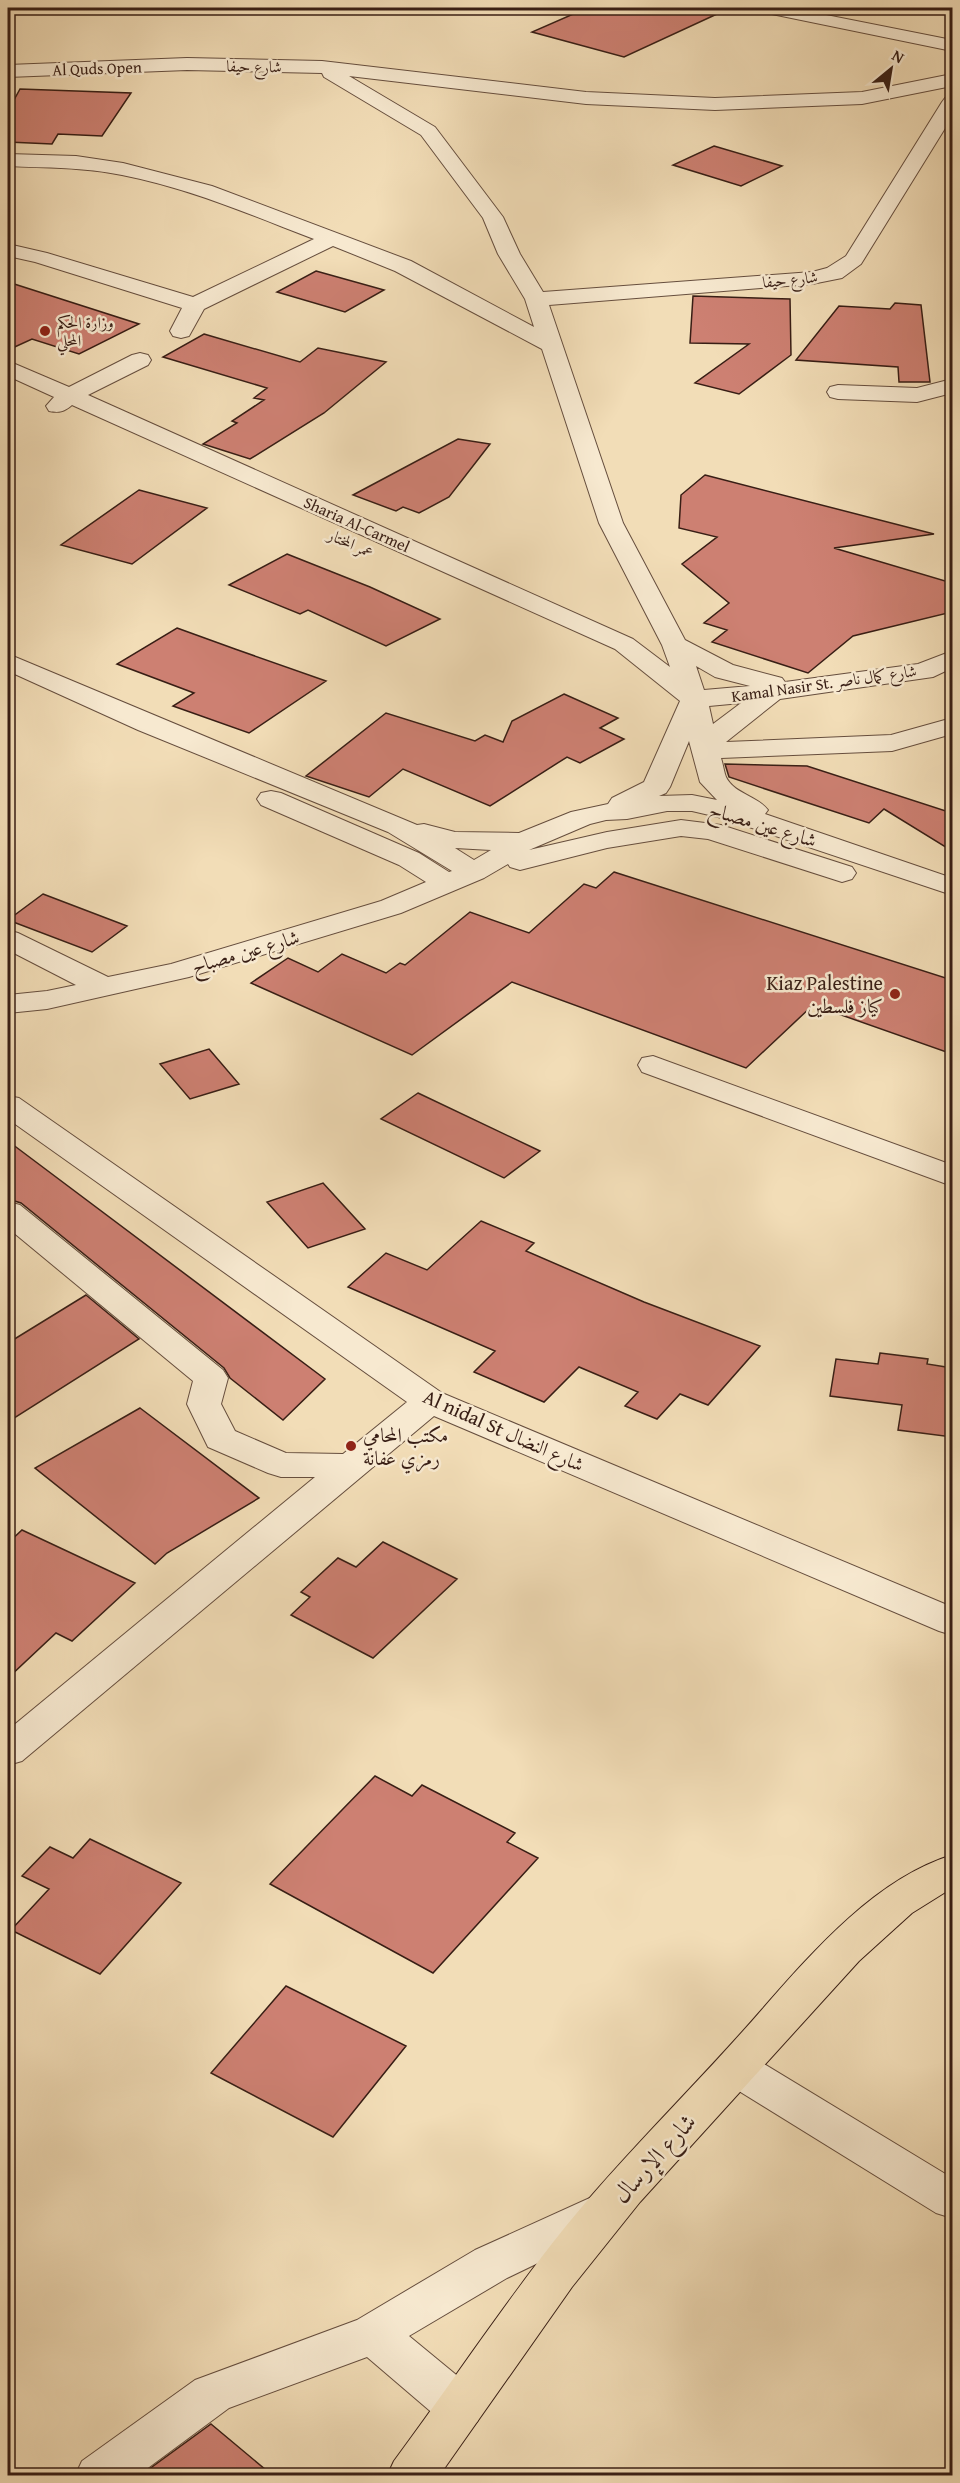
<svg xmlns="http://www.w3.org/2000/svg" width="960" height="2483" font-family="'Gentium Book Plus',Amiri,serif">
	<rect width="100%" height="100%" fill="#f2ddb7"/>
	<filter id="stains"><feTurbulence type="fractalNoise" baseFrequency=".00333" numOctaves="4"/><feColorMatrix values="0 0 0 0 .2 0 0 0 0 .09 0 0 0 0 .02 0 0 0 .5 -.17"/></filter>
	<radialGradient id="worn" r=".72"><stop offset=".6" stop-color="#630" stop-opacity="0"/><stop offset="1" stop-color="#630" stop-opacity=".3"/></radialGradient>
	<path fill="#cd8072" stroke="#381e15" stroke-width="1.5" d="M587 8H730L624 57 532 32Z
		M20 89 131 93 102 136 58 134 52 144 8 142V111Z
		M714 146 782 166 741 186 673 165Z
		M316 271 384 290 345 312 277 292Z
		M8 282 139 324 79 354 32 339 8 350Z
		M693 296 790 299 791 355 739 394 695 383 749 344 690 343Z
		M895 303 921 305 930 382H899L898 367 796 360 839 306 890 309Z
		M204 334 300 362 318 348 386 362 324 413 250 459 203 444 237 423 232 421 264 400 254 398 267 388 163 357Z
		M458 439 490 444 449 497 419 513 403 507 396 511 353 495Z
		M705 475 934 534 834 548 952 583V612L853 636 808 673 712 642 727 630 704 623 729 603 682 564 717 537 679 528 681 495Z
		M139 490 207 508 132 564 61 545Z
		M287 554 370 587 440 619 386 646 308 610 300 614 229 585Z
		M177 628 235 649 326 681 249 733 173 706 194 693 117 664Z
		M564 694 618 718 600 728 624 739 580 763 567 757 490 806 403 769 369 797 306 776 386 713 475 741 485 735 503 742 512 721Z
		M725 764 807 766 952 813V851L884 809 869 823 729 777Z
		M614 872 952 980V1054L813 1005 746 1068 512 982 412 1055 251 983 288 958 318 972 342 954 386 973 400 963 405 965 470 912 529 933 584 884 596 888Z
		M43 894 127 926 92 952 8 920Z
		M209 1049 239 1084 190 1099 160 1064Z
		M418 1093 540 1151 504 1178 381 1119Z
		M8 1141 325 1379 283 1420 230 1378 224 1368 21 1203 8 1199Z
		M323 1183 365 1229 308 1248 267 1202Z
		M481 1221 534 1243 526 1251 644 1302 760 1346 708 1405 680 1394 657 1419 625 1406 638 1392 579 1367 544 1402 474 1372 495 1351 348 1287 386 1253 427 1270Z
		M86 1295 139 1339 8 1422V1343Z
		M880 1353 928 1359 927 1364 952 1368V1437L898 1430 902 1405 830 1396 836 1359 878 1364Z
		M140 1408 259 1498 167 1553 155 1564 35 1468Z
		M22 1530 135 1583 72 1641 56 1633 8 1678V1543Z
		M383 1542 457 1579 373 1658 291 1615 310 1597 301 1592 338 1558 356 1567Z
		M375 1776 412 1796 422 1785 515 1833 507 1842 538 1858 433 1973 270 1884Z
		M90 1839 181 1883 100 1974 11 1930 49 1889 22 1876 50 1847 73 1858Z
		M286 1986 406 2046 333 2137 211 2073Z
		M211 2424 272 2475H141Z"/>
	<g fill="none" stroke-linecap="round" stroke-linejoin="round">
		<g stroke="#664e3e" stroke-width="2">
			<path id="minor" d="M758 8H791L952 40V51L767 13 761 12Z
				M187 58 322 61 586 92 715 98 862 92 952 74V86L862 104 715 110 586 104 349 76 435 127 503 217 520 254 543 292 812 272 827 268 846 256 942 102 945 98 952 96V117L861 264 842 278 812 284 549 305 623 523 685 640 733 665 782 678 785 682 918 664 952 651V668L933 677 780 699 726 742 891 735 952 718V734L892 751 721 758C723 764 724 772 726 777 734 794 758 796 768 810L765 814 952 878V895L722 818 692 811H667L627 819 606 820 590 824 529 850 607 832 681 820 721 825 852 867 856 873 852 879 842 882 708 839 681 836 607 848 520 870 510 867 508 864 484 878 401 913 189 977 47 1009 8 1013V995L47 991 76 985 8 950V930L18 933 108 977 171 964 381 901 426 882 399 865 261 805 257 799 261 793 271 791 281 793 419 853 449 872 452 871 388 832 138 730 8 671V654L417 825 424 824 455 832 519 833 571 812 608 804 612 798 644 782 680 701 615 649 72 405C64 412 59 413 49 411L46 406 54 397 8 376V361L69 387 132 355 140 353 148 355 151 360 148 365 88 395 633 639 670 667 662 645 599 523 542 349 395 271 333 246 204 309 189 336 181 338 173 336 170 331 182 308 35 262 8 256V244L47 253 193 297 314 239C251 215 189 188 122 175 84 167 46 168 8 166V154L76 156 123 163 212 186 411 261 534 327 525 299 498 254 483 218 421 135 324 77 322 73 187 70 8 77V65ZM696 666 715 677 750 686 704 690ZM741 703 713 724 709 706ZM689 741 700 782 717 800 692 795 659 796 666 793 670 787ZM455 848 491 850 474 860Z
				M952 379V393L917 402 838 399 830 397 827 392 830 387 838 385 917 388Z
				M653 1056 952 1165V1186L642 1072 638 1065 642 1058Z
				M8 1096 19 1098 442 1393 952 1607V1635L939 1631 434 1416 22 1761 8 1765V1730L315 1477H281L268 1473 208 1447 187 1404 193 1381 8 1228V1202L20 1205 223 1370 228 1378 221 1404 235 1431 286 1453 343 1454 407 1402 8 1119Z
				M736 2051 751 2056 952 2178V2218L936 2213 721 2080 715 2068 721 2056Z
				M603 2192 619 2198 625 2211 619 2224 507 2278 409 2336 477 2392 484 2407 477 2422 460 2428 443 2422 367 2357 229 2408 137 2476H75L82 2461 195 2380 357 2320 475 2250Z"/>
		</g>
		<g stroke="#381e15" stroke-width="2">
			<path id="major" d="M952 1855V1888L912 1913 859 1961 640 2202 572 2287 439 2476H387L394 2461C452 2383 505 2302 566 2226 618 2162 678 2103 734 2041 794 1975 863 1883 952 1855Z"/>
		</g>
		<use href="#minor" fill="#f7e9d0" fill-rule="evenodd"/>
		<use href="#major" fill="#f2ddb7" fill-rule="evenodd"/>
	</g>
	<g fill="#8f2418" stroke="#f7e9d0" stroke-width="2">
		<circle cx="45" cy="331" r="6"/>
		<circle cx="895" cy="994" r="6"/>
		<circle cx="351" cy="1446" r="6"/>
	</g>
	<g text-anchor="middle" dominant-baseline="central" stroke-width="5" stroke-linejoin="round" paint-order="stroke">
		<g font-size="16" fill="#381e15" stroke="#f7e9d0">
			<text transform="translate(254 66) rotate(1)">شارع حيفا</text>
			<text transform="translate(97 68) rotate(-2)">Al Quds Open</text>
			<text transform="translate(790 279) rotate(-6)">شارع حيفا</text>
			<text transform="translate(357 524) rotate(24)">Sharia Al-Carmel</text>
			<text transform="translate(351 543) rotate(24)">عمر المختار</text>
			<text transform="translate(824 683) rotate(-8)">Kamal Nasir St. شارع كمال ناصر</text>
		</g>
		<g font-size="16" fill="#381e15" stroke="#f7e9d0" text-anchor="start">
			<text x="57" y="322">وزارة الحكم<tspan x="57" dy="18">المحلي</tspan></text>
		</g>
		<g font-size="20" fill="#381e15" stroke="#f7e9d0">
			<text transform="translate(763 824) rotate(17)">شارع عين مصباح</text>
			<text transform="translate(245 951) rotate(-16)">شارع عين مصباح</text>
			<text transform="translate(504 1430) rotate(24)">Al nidal St شارع النضال</text>
		</g>
		<g font-size="20" fill="#381e15" stroke="#f7e9d0" text-anchor="end">
			<text x="883" y="982">Kiaz Palestine<tspan x="883" dy="23">كياز فلسطين</tspan></text>
			<text x="363" y="1434" text-anchor="start">مكتب المحامي<tspan x="363" dy="23">رمزي عفانة</tspan></text>
		</g>
		<g font-size="24" fill="#381e15" stroke="#f7e9d0">
			<text transform="translate(654 2158) rotate(-48)">شارع الإرسال</text>
		</g>
	</g>
	<rect width="960" height="2483" fill="none" stroke="#f2ddb7" stroke-width="30"/>
	<rect x="9" y="9" width="942" height="2465" fill="none" stroke="#381e15" stroke-width="3"/>
	<rect x="15" y="15" width="930" height="2453" fill="none" stroke="#381e15" stroke-width="1.5"/>
	<g transform="translate(891 69) rotate(30)" stroke="#f7e9d0" stroke-width="4.5" paint-order="stroke">
	<path d="M0-4.5L10 22L0 15L-10 22Z" fill="#381e15"/>
	<text y="-9" font-size="16" font-weight="bold" text-anchor="middle" fill="#381e15">N</text>
	</g>
	<rect width="100%" height="100%" filter="url(#stains)"/>
	<rect width="100%" height="100%" fill="url(#worn)"/>
</svg>
